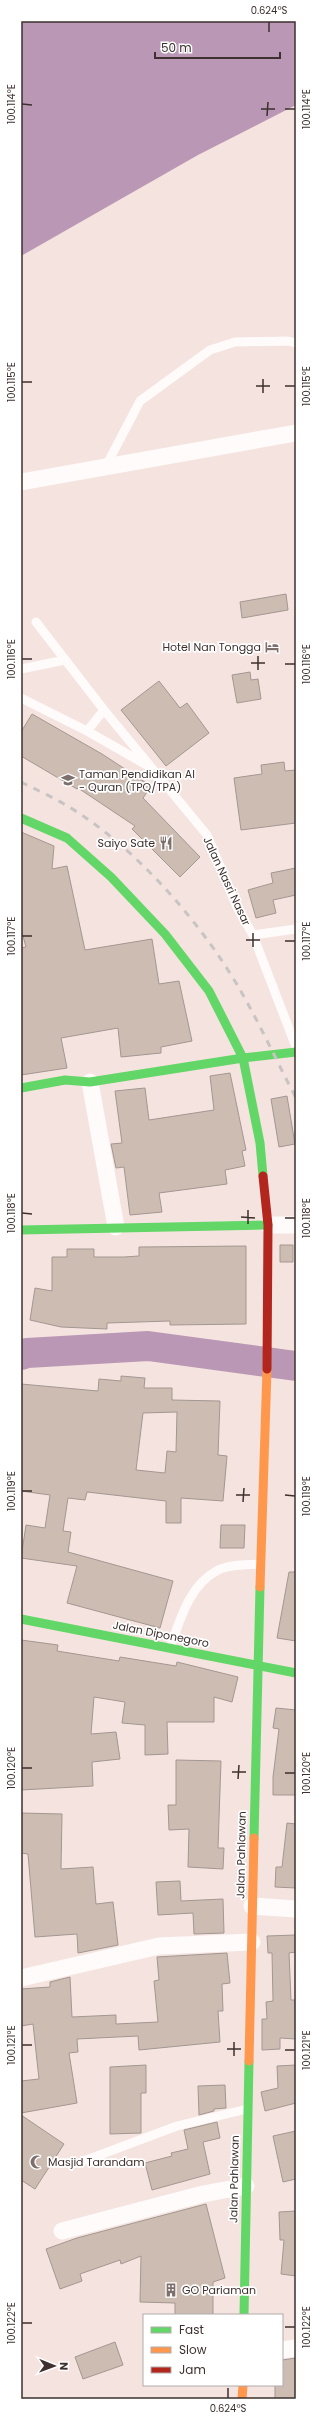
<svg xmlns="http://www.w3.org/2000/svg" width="317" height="2420" font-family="Poppins,sans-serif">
	<rect width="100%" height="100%" fill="#f5e3df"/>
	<path fill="#ba97b4" d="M21 21H296V105L198 155 21 256Z"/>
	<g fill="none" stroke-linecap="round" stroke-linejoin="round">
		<path stroke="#ba97b4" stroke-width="30" d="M21 1355 27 1353 148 1346 296 1366"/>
	</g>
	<path fill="#cdbcb2" stroke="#a39792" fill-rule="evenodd" d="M286 594 288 610 242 618 240 602Z
		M250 672 251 680 258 679 261 699 237 703 232 675Z
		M159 681 180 708 187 703 209 733 166 766 121 710Z
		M32 714 102 754 151 786 143 798 200 857 180 877 132 829 135 826 78 788 77 789 21 756V732Z
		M284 762 285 771 296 770V823L241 830 234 778 262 774 261 765Z
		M21 832 54 846 52 869 67 866 85 950 152 939 159 984 179 981 192 1041 161 1047V1053L121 1057 118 1028 61 1038 67 1068 21 1075V948L26 947 21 929Z
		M296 868V895L273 900 276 913 256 918 248 890 273 883 271 873Z
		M230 1073 246 1150 242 1151 245 1166 225 1170 227 1184 159 1193 162 1212 130 1215 124 1167 116 1168 111 1144 122 1143 115 1091 145 1088 149 1120 214 1110 210 1076Z
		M287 1096 295 1144 279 1147 271 1099Z
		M280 1245H293V1262H280Z
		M246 1246V1324L170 1325V1321L107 1323V1329L61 1327 30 1320 35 1288 52 1291V1257H67V1249H94V1257H124L139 1256V1247Z
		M121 1376 145 1378 144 1388H172V1400L220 1401 218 1455 227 1456 223 1501 181 1498V1523H166V1501L87 1492 85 1500 68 1498 63 1531 71 1532 68 1552 173 1581 160 1628 67 1603 77 1566 21 1558 26 1525 45 1528 50 1495 21 1491V1384L98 1391 99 1379 121 1381ZM177 1412 176 1452 167 1451 165 1473 136 1470 143 1413Z
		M221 1525H245L244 1548H220Z
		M289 1572H296V1641L277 1638Z
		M21 1640 58 1645 57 1651 119 1661 120 1657 176 1666 177 1662 238 1677 232 1702 214 1697V1722H167L168 1754 145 1755V1725L122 1723 125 1702 94 1697 91 1734 116 1732 120 1759 92 1762 93 1786 21 1790Z
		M276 1708 296 1710V1795H273V1777L279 1729 273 1728Z
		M176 1760 221 1761 218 1848H224L223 1869 188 1867 189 1829 169 1830 168 1805H176Z
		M21 1813 62 1814 61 1869 93 1867 96 1904 113 1902 118 1945 78 1953 77 1934 35 1937 28 1854 21 1853Z
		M287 1823 296 1824V1888L275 1887 276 1867H282Z
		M180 1881 181 1901 223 1899 224 1933 194 1934 193 1913 158 1915 156 1882Z
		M296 1935V1952L289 1953 291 2000H295L296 2039 280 2038V2049L262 2050V2019H267L266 2002 273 2001 272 1953H268L267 1936Z
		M227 1953 230 1983 222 1984 223 2011H218L220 2042 139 2050 138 2036 77 2039 78 2052 69 2053 77 2103 21 2113V2081L39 2079 33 2024 21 2026V1989L50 1987V1982L70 1977 72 2017 116 2015V2024L158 2022 154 1981 159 1980 157 1957Z
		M146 2065V2093H141V2133L110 2134V2067Z
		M296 2065V2103L265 2111 261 2092 278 2088 277 2066Z
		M225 2085 226 2108 214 2109V2111L199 2115 198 2086Z
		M21 2115 64 2144 35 2189 21 2180Z
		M217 2122 220 2138 203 2142 210 2174 152 2190 145 2163 172 2156 171 2153 188 2149 184 2130Z
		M296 2131V2179L283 2182 273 2136Z
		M206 2204 225 2278 213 2282V2315H175V2303L140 2302 141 2256 121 2264 120 2260 80 2274 82 2281 60 2289 46 2249 77 2238Z
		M296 2211V2276L281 2274 284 2240H280L279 2212Z
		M115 2342 123 2365 83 2379 75 2357Z
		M296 2358V2399H275V2385H282V2360Z"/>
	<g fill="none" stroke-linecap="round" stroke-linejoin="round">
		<path stroke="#fefbfa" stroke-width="9" d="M106 466 140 401 210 350 235 342 288 341 296 343
			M36 622 104 710 207 835 237 907 253 935 296 1047
			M21 669 65 660
			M21 698 87 731 150 767
			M87 731 104 710
			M253 935 296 929
			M170 1648C180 1620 189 1585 218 1570 230 1564 248 1565 261 1564
			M81 2162 177 2126 247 2109"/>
		<path stroke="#fefbfa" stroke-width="17" d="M21 482 296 433
			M90 1082 116 1227
			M268 1225H296
			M252 1906 296 1909
			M21 1978 159 1946 252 1942
			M62 2231 203 2194 246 2186
			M282 2350 296 2348"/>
		<path stroke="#63d668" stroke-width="9" d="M21 818 67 838 111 877 165 934 209 991 243 1058 260 1143 263 1176
			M21 1088 65 1080 90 1082 243 1058 296 1052
			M21 1230 268 1225
			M21 1619 296 1673
			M254 1838 260 1587
			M244 2315 249 2061"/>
		<path stroke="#ff974d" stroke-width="9" d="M260 1587 267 1369
			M249 2061 254 1838
			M242 2399 243 2385"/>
		<path stroke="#b3261e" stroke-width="9" d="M263 1176 268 1225 267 1369"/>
		<path stroke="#c8c4c3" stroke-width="3" stroke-dasharray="7 7" stroke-linecap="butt" d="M21 782C35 789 50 796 64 804 132 843 200 921 239 988 260 1024 277 1062 296 1098"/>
	</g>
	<path fill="none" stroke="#3d302e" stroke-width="1.5" d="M269 32V22M22 104 32 105M261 109H275M285 109H295M267 116 268 102M22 382H32M256 386H270M285 386H295M263 393V379M22 659H32M251 663H265M285 664H295M258 670V656M22 936H32M246 940H260M285 941H295M253 947V933M22 1213 32 1214M241 1217 255 1218M285 1218H295M248 1224V1210M22 1491H32M236 1495H250M285 1495 295 1496M243 1502 244 1488M22 1768H32M232 1772H246M285 1773H295M238 1779 239 1765M22 2045H32M227 2049H241M285 2050H295M234 2056V2042M22 2323H32M285 2327H295M228 2398V2388"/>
	<defs>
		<g id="hotel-bare" transform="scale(1.08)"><path d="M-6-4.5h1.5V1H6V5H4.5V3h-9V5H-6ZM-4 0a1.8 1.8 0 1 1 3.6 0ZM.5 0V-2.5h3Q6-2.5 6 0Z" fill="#7d6f6c" stroke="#fff" stroke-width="2.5" paint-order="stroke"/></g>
		<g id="school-bare" transform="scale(1.08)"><path d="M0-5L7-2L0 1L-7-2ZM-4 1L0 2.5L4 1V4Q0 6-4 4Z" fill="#7d6f6c" stroke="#fff" stroke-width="2.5" paint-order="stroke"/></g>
		<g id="restaurant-bare" transform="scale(1.08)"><path d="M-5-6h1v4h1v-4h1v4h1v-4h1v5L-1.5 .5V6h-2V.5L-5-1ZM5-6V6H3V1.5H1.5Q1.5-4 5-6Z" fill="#7d6f6c" stroke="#fff" stroke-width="2.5" paint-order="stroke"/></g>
		<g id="mosque-bare" transform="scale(1.08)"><path d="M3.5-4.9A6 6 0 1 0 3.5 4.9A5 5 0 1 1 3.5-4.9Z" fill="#7d6f6c" stroke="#fff" stroke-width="2.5" paint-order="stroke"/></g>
		<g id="building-bare" transform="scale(1.08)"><path d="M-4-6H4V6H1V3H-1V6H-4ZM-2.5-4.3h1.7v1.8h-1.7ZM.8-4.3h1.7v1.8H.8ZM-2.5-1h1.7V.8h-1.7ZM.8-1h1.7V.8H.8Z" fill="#7d6f6c" stroke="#fff" stroke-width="2.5" paint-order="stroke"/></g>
	</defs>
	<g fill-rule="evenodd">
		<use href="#hotel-bare" x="272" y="647"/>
		<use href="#school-bare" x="68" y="780"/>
		<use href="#restaurant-bare" x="166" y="843"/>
		<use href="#mosque-bare" x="37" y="2162"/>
		<use href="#building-bare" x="171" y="2290"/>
	</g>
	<g text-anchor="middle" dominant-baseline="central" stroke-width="3.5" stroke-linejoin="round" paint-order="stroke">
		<g font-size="11" fill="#3d302e" stroke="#fff" text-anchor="start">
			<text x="261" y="647" text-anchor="end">Hotel Nan Tongga</text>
			<text x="79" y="774">Taman Pendidikan Al<tspan x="79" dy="13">- Quran (TPQ/TPA)</tspan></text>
			<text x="155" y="843" text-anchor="end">Saiyo Sate</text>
			<text x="48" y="2162">Masjid Tarandam</text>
			<text x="182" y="2290">GO Pariaman</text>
		</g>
		<g font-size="11" fill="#3d302e" stroke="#fff">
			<text transform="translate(227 881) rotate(65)">Jalan Nasri Nasar</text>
			<text transform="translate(161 1634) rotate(11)">Jalan Diponegoro</text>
			<text transform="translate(241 1855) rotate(-89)">Jalan Pahlawan</text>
			<text transform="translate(234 2179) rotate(-89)">Jalan Pahlawan</text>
		</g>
	</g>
	<rect width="317" height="2420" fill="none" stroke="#ffffff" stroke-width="44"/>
	<rect x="143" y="2314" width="140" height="72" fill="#ffffff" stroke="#b1acab"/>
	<rect x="151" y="2327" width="20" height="6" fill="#63d668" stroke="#b1acab"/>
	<text x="179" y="2334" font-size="12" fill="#3d302e">Fast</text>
	<rect x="151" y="2347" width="20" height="6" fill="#ff974d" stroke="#b1acab"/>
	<text x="179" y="2354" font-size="12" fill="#3d302e">Slow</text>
	<rect x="151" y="2367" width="20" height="6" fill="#b3261e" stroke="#b1acab"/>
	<text x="179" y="2374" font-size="12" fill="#3d302e">Jam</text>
	<g transform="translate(54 2366) rotate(91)" stroke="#ffffff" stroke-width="3" paint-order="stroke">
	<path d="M0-3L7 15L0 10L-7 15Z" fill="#3d302e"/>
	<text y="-6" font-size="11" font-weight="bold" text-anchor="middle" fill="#3d302e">N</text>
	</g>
	<path d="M155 52v6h125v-6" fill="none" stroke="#3d302e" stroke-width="2"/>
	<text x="161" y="52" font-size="12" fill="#3d302e" stroke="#ffffff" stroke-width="3" paint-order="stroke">50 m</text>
	<rect x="22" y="22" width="273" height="2376" fill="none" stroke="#3d302e" stroke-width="1.5"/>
	<g font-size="10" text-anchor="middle" fill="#3d302e">
		<text x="269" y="14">0.624°S</text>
		<text transform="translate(11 104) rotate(-90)" y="4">100.114°E</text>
		<text transform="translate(306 109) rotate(-90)" y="4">100.114°E</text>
		<text transform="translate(11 382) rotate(-90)" y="4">100.115°E</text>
		<text transform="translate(306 386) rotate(-90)" y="4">100.115°E</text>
		<text transform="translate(11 659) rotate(-90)" y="4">100.116°E</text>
		<text transform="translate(306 664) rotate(-90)" y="4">100.116°E</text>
		<text transform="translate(11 936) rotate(-90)" y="4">100.117°E</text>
		<text transform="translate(306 941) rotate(-90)" y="4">100.117°E</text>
		<text transform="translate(11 1213) rotate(-90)" y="4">100.118°E</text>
		<text transform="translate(306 1218) rotate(-90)" y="4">100.118°E</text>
		<text transform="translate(11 1491) rotate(-90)" y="4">100.119°E</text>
		<text transform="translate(306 1496) rotate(-90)" y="4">100.119°E</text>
		<text transform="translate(11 1768) rotate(-90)" y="4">100.120°E</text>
		<text transform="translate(306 1773) rotate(-90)" y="4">100.120°E</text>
		<text transform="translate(11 2045) rotate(-90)" y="4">100.121°E</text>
		<text transform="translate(306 2050) rotate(-90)" y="4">100.121°E</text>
		<text transform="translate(11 2323) rotate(-90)" y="4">100.122°E</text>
		<text transform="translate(306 2327) rotate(-90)" y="4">100.122°E</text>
		<text x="228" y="2412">0.624°S</text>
	</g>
</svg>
